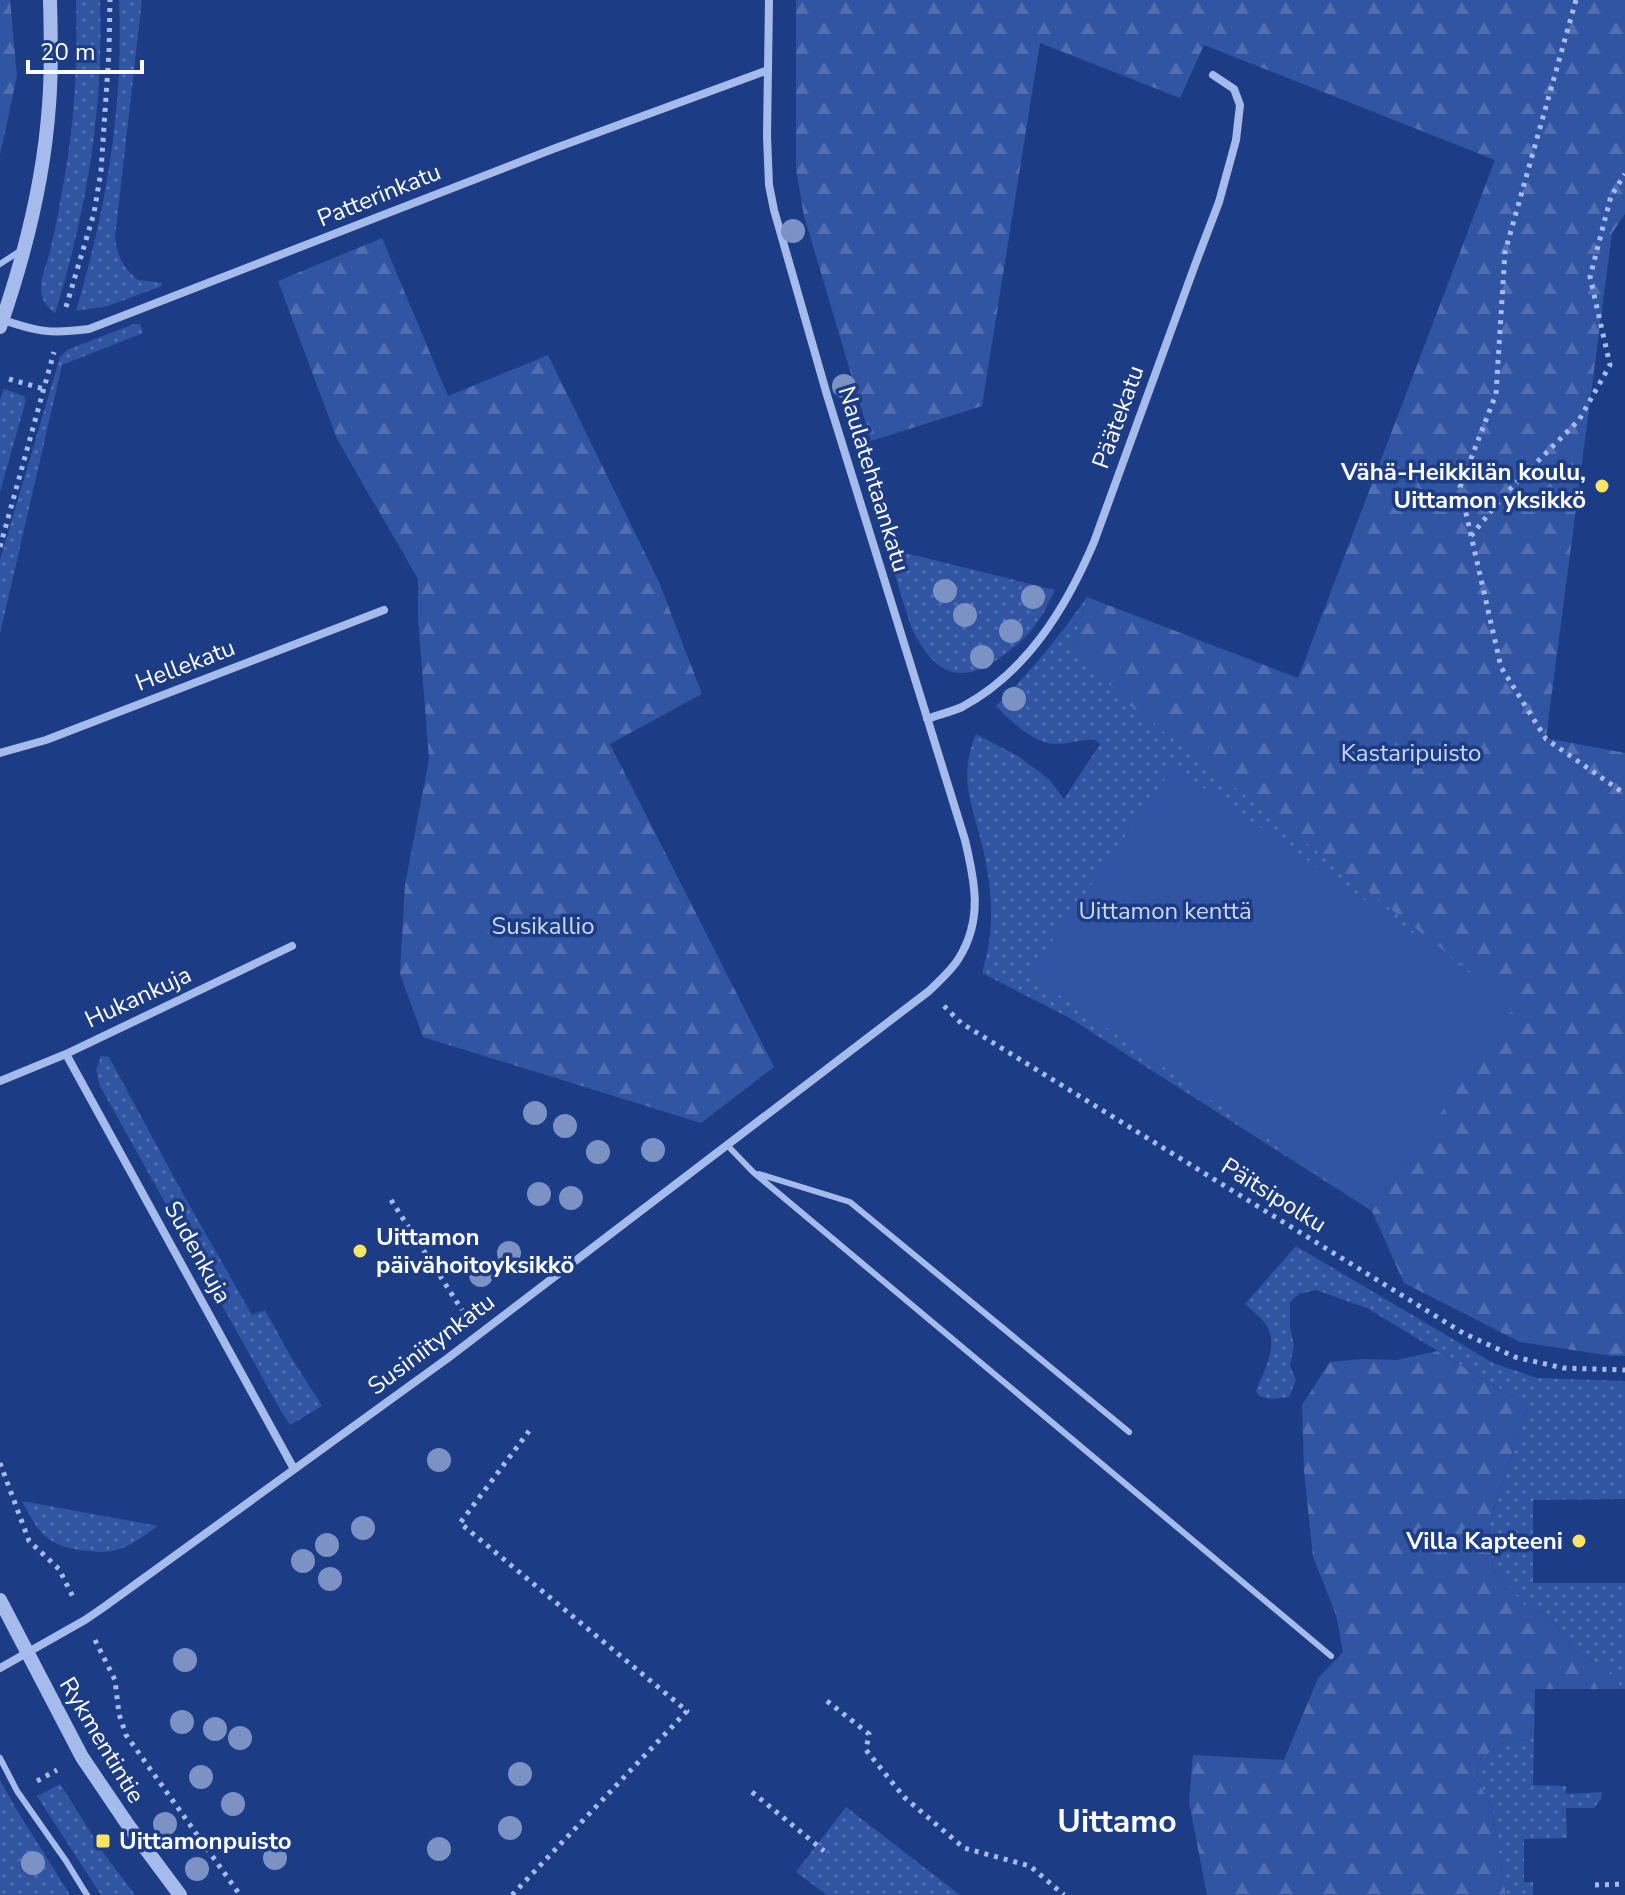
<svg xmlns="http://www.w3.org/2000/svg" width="1625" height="1895" font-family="'Nunito Sans',sans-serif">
	<defs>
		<pattern id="grass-dots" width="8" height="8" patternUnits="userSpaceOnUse" patternTransform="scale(2)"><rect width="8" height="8" fill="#3154a3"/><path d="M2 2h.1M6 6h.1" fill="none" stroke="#506eb1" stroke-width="1.8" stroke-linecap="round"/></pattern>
		<pattern id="forest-firs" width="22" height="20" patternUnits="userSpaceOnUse" patternTransform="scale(2)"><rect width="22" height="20" fill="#3154a3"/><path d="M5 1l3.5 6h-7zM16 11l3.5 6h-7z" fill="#506eb1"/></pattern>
	</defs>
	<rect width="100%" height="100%" fill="#1d3c86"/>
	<path fill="url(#grass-dots)" d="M76 0H100C104 107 87 211 55 313 46 307 41 299 41 288 41 276 47 263 50 252 54 234 58 215 61 197 74 132 78 66 76 0Z
		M119 0H142L115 237C117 256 123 268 138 280L162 283V286L108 306 76 311C106 210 124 106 119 0Z
		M134 324H140L143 333 62 365 0 634V560L60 357 67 350Z
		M4 389 24 396 26 400 0 492V400Z
		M878 468 901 552 1055 590C1050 599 1046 610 1040 618 1031 633 1019 644 1005 654 961 688 934 675 911 627L865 478 869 471Z
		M1087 597 1074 646 1516 1005 1372 1211 1068 1017 982 973C995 929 993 894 983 849 973 805 957 779 976 734L1018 756 1049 779 1064 799 1100 744 1093 739C1080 740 1061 746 1048 743 1030 739 1008 719 996 706 1031 671 1059 637 1087 597Z
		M101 1056 109 1057 183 1194 252 1315 265 1310 291 1357 322 1406 290 1425 281 1411 100 1086 96 1070Z
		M1296 1246 1493 1363 1537 1378 1625 1381V1499L1533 1500V1583H1625V1689H1622L1610 1670 1576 1652 1547 1615 1525 1606 1493 1570 1489 1525 1528 1406 1367 1308 1316 1290 1299 1294 1290 1302V1327L1294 1345 1290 1366 1296 1380 1289 1397 1271 1399 1259 1396 1256 1391C1264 1370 1281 1343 1264 1322 1259 1316 1251 1310 1245 1304Z
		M22 1501 158 1526C147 1533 137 1542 125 1547 114 1552 101 1553 88 1551 49 1547 39 1535 22 1501Z
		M1534 1738 1533 1785 1566 1786V1794L1602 1792 1601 1799 1594 1808H1566L1567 1838 1524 1839V1882H1533V1895H1506L1492 1808 1476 1778 1479 1761 1500 1744Z
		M0 1780 15 1807 70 1895H0Z
		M60 1784 105 1855 135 1895H101L37 1796Z
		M846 1807 960 1895H827L796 1872Z"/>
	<path fill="url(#forest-firs)" d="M0 0H10L17 76 0 155Z
		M796 0H1625V214L1612 233 1546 738 1625 753V1356H1611L1520 1342 1404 1283 1372 1211 1515 1006 1128 704 1074 646 1087 597 1298 678 1495 160 1204 45 1180 98 1040 43 982 406 871 441 804 216 796 169Z
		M382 238 448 396 548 355 659 582 702 694 610 744 774 1067 701 1123 423 1037 400 974 405 885 429 759 418 618V579L337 439 278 281Z
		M1437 1351 1528 1406 1489 1525 1493 1570 1525 1606 1547 1615 1576 1652 1610 1670 1622 1689H1535L1534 1738 1500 1744 1479 1761 1476 1778 1492 1808 1506 1895H1207L1189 1802 1193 1755 1284 1760 1318 1678 1343 1652 1336 1615 1313 1557 1304 1471 1302 1405 1330 1362 1361 1359 1397 1360Z"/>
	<path fill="#3154a3" d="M1173 767 1516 1005 1372 1211 1029 974Z"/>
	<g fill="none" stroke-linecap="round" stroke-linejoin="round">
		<path stroke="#a5bbeb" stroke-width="5" stroke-dasharray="4 6" stroke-linecap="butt" d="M1576 0 1505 252 1496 394 1460 487 1501 667 1546 739 1625 794
			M66 307 94 213 101 171 109 52 110 0
			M9 379 44 389
			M1471 536 1504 495 1579 420 1610 365 1590 277 1611 196 1625 174
			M0 547 54 352
			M944 1006 961 1023 1463 1333 1515 1357 1563 1368 1625 1370
			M391 1200 462 1310
			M0 1463 29 1541 59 1569 74 1599
			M95 1640 115 1680 119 1714 126 1735 240 1895
			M827 1701 869 1734 866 1750 904 1797 964 1848 1030 1866 1064 1895
			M37 1781 57 1770
			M752 1792 824 1851
			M1595 1885 1625 1884
			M512 1895 687 1711 460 1523 529 1431"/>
		<path stroke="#a5bbeb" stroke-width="6" d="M0 264 20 251
			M727 1145 753 1172 1331 1656
			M759 1174 850 1202 1129 1432
			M0 1758 17 1791 66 1861 87 1895"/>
		<path stroke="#a5bbeb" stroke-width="8" d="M3 320C39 332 51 334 89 329L553 149 768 70
			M927 719C938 715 951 712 962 707 1027 672 1066 608 1094 542L1195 265 1219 202 1236 140 1240 105 1234 89 1213 75
			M0 753 46 740 384 610
			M66 1054 294 1469
			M0 1081 66 1054 292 946
			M0 1668 85 1620 104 1607 448 1358 929 991C939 981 952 970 959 958 983 919 975 882 965 840L827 395 774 210 769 185 767 136 769 0"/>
		<path stroke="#a5bbeb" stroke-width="14" d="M0 327C24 258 44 178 49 105 52 70 51 35 50 0
			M0 1600 82 1757 128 1825 180 1895"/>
	</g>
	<g fill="#7c92c5">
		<circle cx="793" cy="231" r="12"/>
		<circle cx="844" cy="386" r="12"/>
		<circle cx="945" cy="591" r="12"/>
		<circle cx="1033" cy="597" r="12"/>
		<circle cx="965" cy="615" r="12"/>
		<circle cx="1011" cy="631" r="12"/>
		<circle cx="982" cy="657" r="12"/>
		<circle cx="1014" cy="699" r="12"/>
		<circle cx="535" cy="1113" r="12"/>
		<circle cx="565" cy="1126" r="12"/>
		<circle cx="653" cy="1150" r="12"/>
		<circle cx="598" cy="1152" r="12"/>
		<circle cx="539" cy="1194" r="12"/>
		<circle cx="571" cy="1198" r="12"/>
		<circle cx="509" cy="1253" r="12"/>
		<circle cx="481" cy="1275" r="12"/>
		<circle cx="439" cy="1460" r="12"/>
		<circle cx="363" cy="1528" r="12"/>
		<circle cx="327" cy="1545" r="12"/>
		<circle cx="303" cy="1561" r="12"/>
		<circle cx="330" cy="1579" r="12"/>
		<circle cx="185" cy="1660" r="12"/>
		<circle cx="182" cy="1722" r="12"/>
		<circle cx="215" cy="1729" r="12"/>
		<circle cx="240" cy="1738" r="12"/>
		<circle cx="520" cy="1774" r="12"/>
		<circle cx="201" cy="1777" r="12"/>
		<circle cx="233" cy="1804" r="12"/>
		<circle cx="165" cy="1824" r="12"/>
		<circle cx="510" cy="1828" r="12"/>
		<circle cx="439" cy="1849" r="12"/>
		<circle cx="275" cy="1858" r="12"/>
		<circle cx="33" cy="1863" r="12"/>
		<circle cx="197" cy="1869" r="12"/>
	</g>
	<g fill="#fae464" stroke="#1d3c86" stroke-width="3">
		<circle cx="1602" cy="486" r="8"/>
		<circle cx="360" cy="1251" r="8"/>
		<circle cx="1579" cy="1541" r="8"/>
		<rect x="95" y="1833" width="16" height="16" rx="4"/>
	</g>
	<g text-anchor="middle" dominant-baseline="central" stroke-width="7" stroke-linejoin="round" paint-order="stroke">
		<g font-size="24" fill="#fff" stroke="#1d3c86">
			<text transform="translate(379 195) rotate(-22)">Patterinkatu</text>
			<text transform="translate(1118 417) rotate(-70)">Päätekatu</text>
			<text transform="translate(874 479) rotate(73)">Naulatehtaankatu</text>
			<text transform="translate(185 665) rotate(-21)">Hellekatu</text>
			<text transform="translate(138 997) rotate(-25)">Hukankuja</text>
			<text transform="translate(1274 1195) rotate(32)">Päitsipolku</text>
			<text transform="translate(198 1252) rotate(61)">Sudenkuja</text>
			<text transform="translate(431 1344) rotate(-37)">Susiniitynkatu</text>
			<text transform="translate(102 1740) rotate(59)">Rykmentintie</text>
		</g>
		<g font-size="24" font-weight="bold" fill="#fff" stroke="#1d3c86" text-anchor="end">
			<text x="1586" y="472">Vähä-Heikkilän koulu,<tspan x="1586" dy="28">Uittamon yksikkö</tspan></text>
			<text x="376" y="1237" text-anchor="start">Uittamon<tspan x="376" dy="28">päivähoitoyksikkö</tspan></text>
			<text x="1563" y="1541">Villa Kapteeni</text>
			<text x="119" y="1841" text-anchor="start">Uittamonpuisto</text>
		</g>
		<g font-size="24" fill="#cad8f8" stroke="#1d3c86">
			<text x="1411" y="753">Kastaripuisto</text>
			<text x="1165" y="911">Uittamon kenttä</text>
			<text x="543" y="926">Susikallio</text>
		</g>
		<g font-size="32" font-weight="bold" fill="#fff" stroke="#1d3c86">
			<text x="1117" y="1821">Uittamo</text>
		</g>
	</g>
	<path d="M28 60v12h114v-12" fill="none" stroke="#ffffff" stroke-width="4"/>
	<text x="40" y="60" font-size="24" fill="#ffffff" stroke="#1d3c86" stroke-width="6" paint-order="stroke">20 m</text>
</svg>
